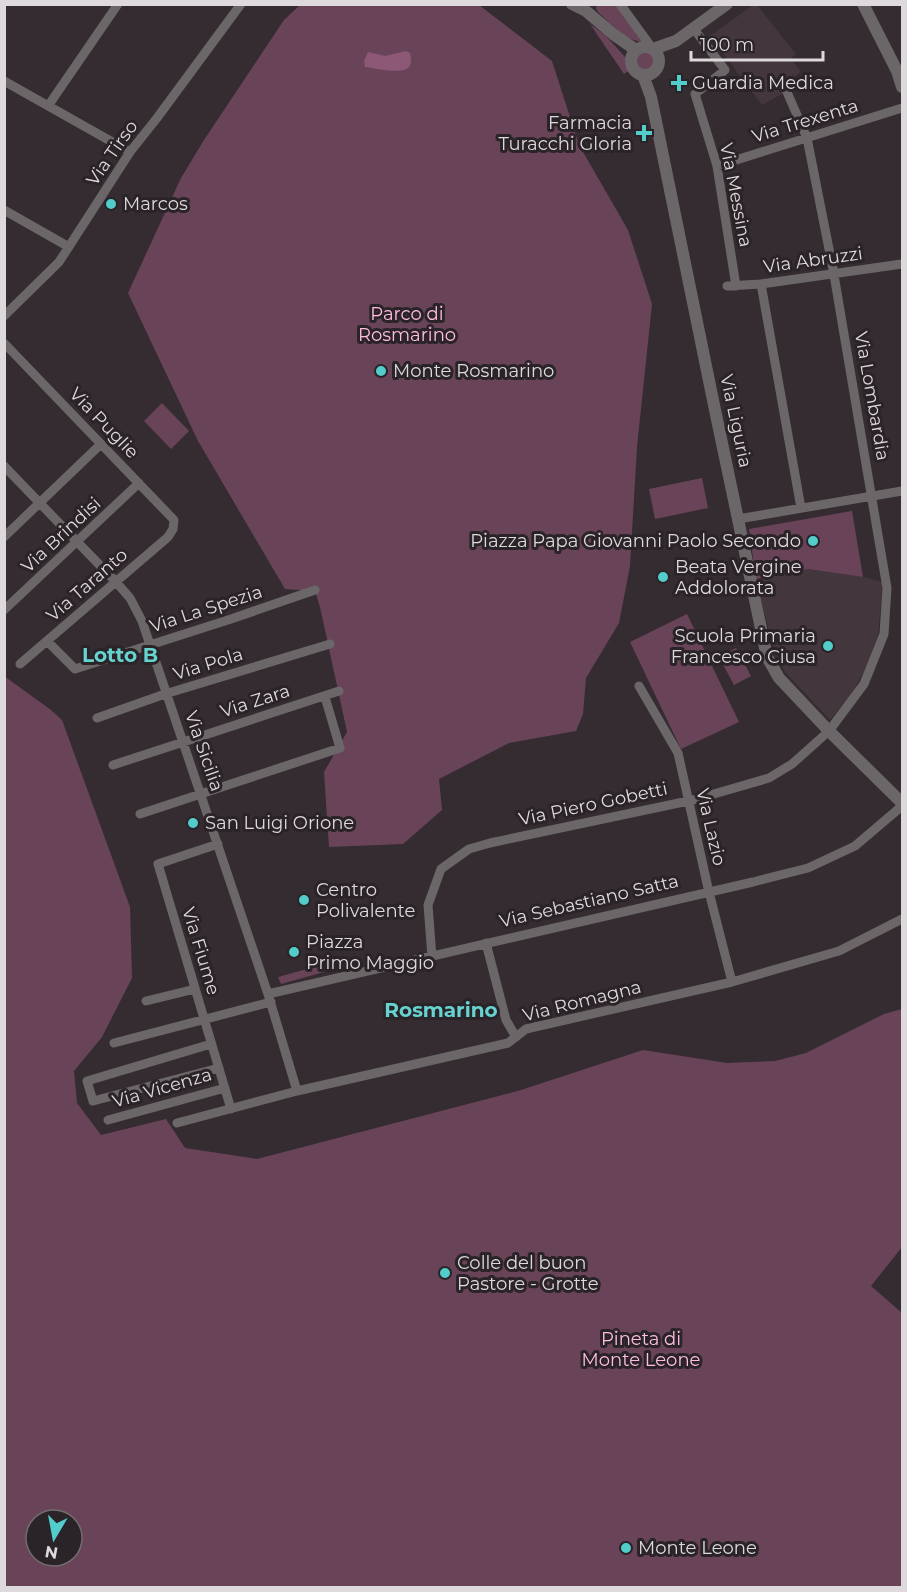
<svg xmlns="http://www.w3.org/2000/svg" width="907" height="1592" font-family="Montserrat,sans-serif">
	<rect width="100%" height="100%" fill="#342c31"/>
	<path fill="#44363d" d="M753 5H757L796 54 791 58 801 72 782 86 784 93 762 105 710 36Z
		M808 569 863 577 883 582 878 635 868 664 851 695 830 720 785 672 774 651 756 579Z"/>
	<path fill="#694459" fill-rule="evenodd" d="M300 5H479L552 61 579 145 628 230 652 304 637 447 630 566 619 623 586 678 583 714 576 731 509 743 439 779 442 810 403 844 329 847 324 772 347 732 320 607 315 591 285 589 198 441 128 293 181 178 204 140 284 20Z
		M597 5H619L642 42C625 40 610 23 598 12L596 8Z
		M590 24 605 35 626 58 630 70 624 74Z
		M635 61a10 10 0 1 1 20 0a10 10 0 1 1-20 0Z
		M162 403 189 431 171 449 144 421Z
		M702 478 708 508 655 519 649 489Z
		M852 511 863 577 808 569 756 579 749 529Z
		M687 614 739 722 681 749 630 642Z
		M736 648 751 676 734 685 719 657Z
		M4 676 51 710 62 720 130 907 132 978 102 1037 74 1071 77 1103 101 1135 166 1119 185 1148 257 1159 521 1090 643 1050 727 1063 775 1061 806 1053 884 1014 902 1009V1247L871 1286 902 1313V1587H5ZM36 1520H72V1556H36Z
		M322 965 324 972 281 984 278 977Z"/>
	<path fill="#8c5876" d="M406 51 410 53C411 58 412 64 409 67 402 75 375 68 365 67L364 61 368 52 385 56Z"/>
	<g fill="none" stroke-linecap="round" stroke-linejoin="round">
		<path stroke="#6b6769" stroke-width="9" d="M620 4 652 48
			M694 29 725 70 695 94 717 166 736 286
			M4 81 130 152
			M48 106 118 4
			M717 166 902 108
			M4 210 69 247
			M761 284 801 508
			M727 286 761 284 902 264
			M4 316 59 262 130 152 157 118 241 4
			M4 343 174 520 173 529 168 537 20 664
			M4 466 116 582 130 598 142 621 268 994 297 1091
			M738 519 902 491
			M4 537 101 444
			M4 610 139 483
			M47 641 75 669 231 619 315 590
			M639 686 678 753 708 888 732 982
			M97 718 165 694 330 644
			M113 765 339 691
			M140 814 340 748 325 697
			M218 844 158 864 231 1109
			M486 943 506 1020 516 1037
			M432 957 428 905 441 869 469 849 490 843 693 800 769 778 792 764 829 731 864 684 884 634 887 588 833 269 807 138 787 92
			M268 994 753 882 808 868 855 846 902 806
			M146 1001 195 989
			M114 1043 271 1002
			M211 1044 87 1081 93 1101 219 1068
			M108 1120 225 1088
			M177 1123 297 1091 508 1043 526 1029 732 982 839 951 902 919"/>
		<path stroke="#6b6769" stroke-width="12" d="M572 4 586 11 613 34 636 50
			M863 4 897 71 902 87
			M631 61a14 14 0 1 1 28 0a14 14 0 1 1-28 0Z
			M653 49 676 41 727 4
			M643 75 651 97 715 410 767 657 779 678 829 731 902 803"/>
	</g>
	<g fill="#52cdcc" stroke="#2a2327" stroke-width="2">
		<path d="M676 74h6v6h6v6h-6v6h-6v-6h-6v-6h6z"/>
		<path d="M641 124h6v6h6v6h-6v6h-6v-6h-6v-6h6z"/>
		<circle cx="111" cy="204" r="6"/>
		<circle cx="381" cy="371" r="6"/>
		<circle cx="813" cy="541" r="6"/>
		<circle cx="663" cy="577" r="6"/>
		<circle cx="828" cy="646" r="6"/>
		<circle cx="193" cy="823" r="6"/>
		<circle cx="304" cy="900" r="6"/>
		<circle cx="294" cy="952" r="6"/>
		<circle cx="445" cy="1273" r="6"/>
		<circle cx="626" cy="1548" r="6"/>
	</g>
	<g text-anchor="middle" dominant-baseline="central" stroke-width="6" stroke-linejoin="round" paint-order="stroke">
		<g font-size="18" fill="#ded9dc" stroke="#2a2327" text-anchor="start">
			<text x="692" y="83">Guardia Medica</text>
			<text x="632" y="123" text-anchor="end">Farmacia<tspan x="632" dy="21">Turacchi Gloria</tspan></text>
			<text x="123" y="204">Marcos</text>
			<text x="393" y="371">Monte Rosmarino</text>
			<text x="801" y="541" text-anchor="end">Piazza Papa Giovanni Paolo Secondo</text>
			<text x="675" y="567">Beata Vergine<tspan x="675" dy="21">Addolorata</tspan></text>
			<text x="816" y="636" text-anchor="end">Scuola Primaria<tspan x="816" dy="21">Francesco Ciusa</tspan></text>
			<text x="205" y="823">San Luigi Orione</text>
			<text x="316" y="890">Centro<tspan x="316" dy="21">Polivalente</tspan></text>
			<text x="306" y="942">Piazza<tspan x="306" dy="21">Primo Maggio</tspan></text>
			<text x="457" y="1263">Colle del buon<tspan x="457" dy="21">Pastore - Grotte</tspan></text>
			<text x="638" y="1548">Monte Leone</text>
		</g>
		<g font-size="18" fill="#ded9dc" stroke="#2a2327">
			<text transform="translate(805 121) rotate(-17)">Via Trexenta</text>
			<text transform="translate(112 153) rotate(-55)">Via Tirso</text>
			<text transform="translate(736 195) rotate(79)">Via Messina</text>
			<text transform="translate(813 260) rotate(-8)">Via Abruzzi</text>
			<text transform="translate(872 396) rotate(80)">Via Lombardia</text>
			<text transform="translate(736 421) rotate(78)">Via Liguria</text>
			<text transform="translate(104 423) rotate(46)">Via Puglie</text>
			<text transform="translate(61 535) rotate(-43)">Via Brindisi</text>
			<text transform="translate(87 585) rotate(-41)">Via Taranto</text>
			<text transform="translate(206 609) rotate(-18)">Via La Spezia</text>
			<text transform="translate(208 664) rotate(-17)">Via Pola</text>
			<text transform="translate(255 701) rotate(-18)">Via Zara</text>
			<text transform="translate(204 751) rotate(71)">Via Sicilia</text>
			<text transform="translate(593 804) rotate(-12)">Via Piero Gobetti</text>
			<text transform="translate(711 827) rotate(77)">Via Lazio</text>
			<text transform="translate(589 901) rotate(-13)">Via Sebastiano Satta</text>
			<text transform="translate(201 951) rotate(73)">Via Fiume</text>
			<text transform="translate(582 1001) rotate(-14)">Via Romagna</text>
			<text transform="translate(162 1088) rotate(-16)">Via Vicenza</text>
		</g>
		<g font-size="18" fill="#febde1" stroke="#2a2327">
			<text x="407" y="314">Parco di<tspan x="407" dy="21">Rosmarino</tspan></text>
			<text x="641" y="1339">Pineta di<tspan x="641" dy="21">Monte Leone</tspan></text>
		</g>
		<g font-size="20" font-weight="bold" fill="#66d3d1" stroke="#2a2327">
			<text x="120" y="655">Lotto B</text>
			<text x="441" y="1010">Rosmarino</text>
		</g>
	</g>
	<rect width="907" height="1592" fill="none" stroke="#ded9dc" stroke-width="12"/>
	<g transform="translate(54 1538) rotate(190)"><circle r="28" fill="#2a2327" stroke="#726c6f" stroke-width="1.5"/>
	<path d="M0-4.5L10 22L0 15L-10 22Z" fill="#52cdcc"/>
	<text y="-9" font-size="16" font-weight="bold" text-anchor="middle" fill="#ded9dc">N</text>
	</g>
	<path d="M691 51v9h132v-9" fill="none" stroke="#ded9dc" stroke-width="3"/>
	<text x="700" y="51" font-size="18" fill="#ded9dc" stroke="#2a2327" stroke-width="4.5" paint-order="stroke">100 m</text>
</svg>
